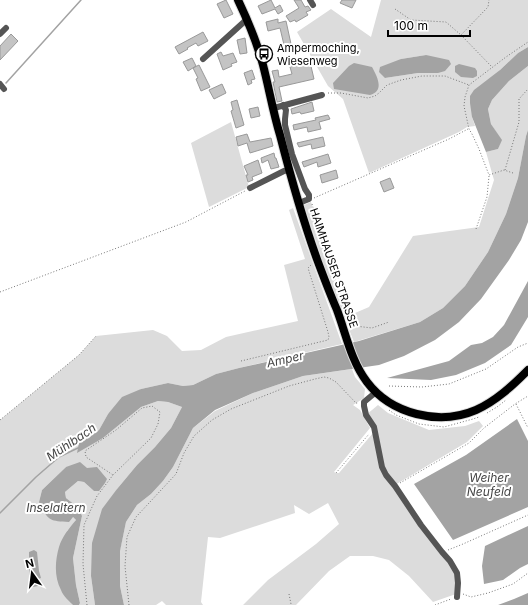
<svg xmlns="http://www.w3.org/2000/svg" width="528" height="605" font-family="Inter,sans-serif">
	<rect width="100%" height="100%" fill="#fff"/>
	<path fill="#dcdcdc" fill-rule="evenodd" d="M381 0H528V47L518 53 500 70 472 117 475 126 467 127 459 132 369 173 343 99 328 86 297 32 331 9 371 37ZM426 55 438 73H418L385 78 401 59Z
		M528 66V130L526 136 518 178 506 214 488 252 465 286 443 308 420 322 354 342 325 269 304 205 311 202 348 316 369 307 413 236 479 227 494 180 486 152 498 149 501 140 491 124 488 109 492 100 509 81Z
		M231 122 249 187 209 207 191 143Z
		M293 208 342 344 239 368 216 374 193 385 183 386 168 383 141 389 108 414 99 430 79 443 103 438 141 407 158 401 168 402 182 407 171 428 155 447 137 465 117 489 91 576 95 605H79L80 603 76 585 73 558 82 516 79 508 66 498 65 492 78 481 84 482 94 491 87 468 66 467 42 490 39 502 73 517 76 520 67 531 71 603 73 605H0V420L79 355 96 336 153 330 167 336 182 351 201 350 226 337 298 321 284 265 305 259 289 210Z
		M352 369 355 377 365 389 364 398 353 405 360 410 370 428 334 472 336 473H339L373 433 380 467 394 488 449 563 455 573 456 594 433 602 409 576 389 560 373 556H350L329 571 296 605H243L268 580 316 544 339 524 328 503 309 514 294 505 295 513 220 538 208 537 201 602 203 605H166L162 601 156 605H124L120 586V550L126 522 137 505 151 494 163 481 173 467 193 428 215 411 253 393 303 376Z
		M378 405 388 413 429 430 465 426 479 421 483 426 467 442 395 485 381 463 375 425 366 415Z"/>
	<path fill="#a3a3a3" d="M528 47V66L509 81 492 100 488 109 491 124 502 140 498 149 486 152 472 117 470 103V96L474 90 500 70 518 53Z
		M426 55 449 60 451 64 445 71 438 73H418L385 78 379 72 380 67 401 59Z
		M354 63 372 67C377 76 385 91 370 95L334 89 333 83 349 66Z
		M459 64 475 68 477 71V76L473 78 461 77 455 72V66Z
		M528 130V222L521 240 509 260 481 299 459 322 435 340 404 356 379 365 303 376 253 393 215 410 193 428 173 467 163 481 151 494 137 505 126 522 120 551V586L124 605H95L91 576 92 543 102 509 117 489 137 465 155 447 171 428 182 407 168 402 158 401 141 407 103 438 77 453 79 443 99 430 108 414 122 397 141 389 168 383 183 386 193 385 216 374 239 368 359 341 420 322 443 308 465 286 488 252 506 214 518 178 526 136Z
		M528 281V317L511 345 485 363 456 375 431 380 387 378 449 361 471 345 482 343 493 337 504 325Z
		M517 419 528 441V507L453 540 414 484 466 455Z
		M80 462 87 468 97 467 107 479 105 483 99 491H94L84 482 78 481 65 492 66 498 79 508 82 516 73 558 76 585 80 603 79 605H73C69 601 63 596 61 590 54 577 55 561 59 547 62 537 69 528 76 520L73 517 69 522C48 521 48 520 39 502L42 490 66 467Z
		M528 526V564L520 568 503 580 484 584 482 566 485 546Z
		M34 550 37 552 39 571 41 578 36 580 38 586 33 587 29 578V552Z
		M528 593V605H498L514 599Z"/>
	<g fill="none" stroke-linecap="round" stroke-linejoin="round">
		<path stroke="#a3a3a3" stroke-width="1.5" d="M6 83 81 0
			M0 513 36 477 59 457 80 447"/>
	</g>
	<path fill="#c4c4c4" stroke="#999" d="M226 0 233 14 224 18 217 4Z
		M271 0 275 8 280 5 283 11 278 14 275 9 262 14 258 6Z
		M294 0H301L305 7 308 6 311 10 306 12 308 15 296 22 295 20 290 22 286 16 299 8Z
		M342 0H356L352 8 340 3Z
		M278 19V23L286 21 291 44 284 45 280 28 268 31 266 22Z
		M203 32 208 41 198 46 196 43 187 48 188 49 179 54 175 47Z
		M11 34 18 41 0 60V46Z
		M245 38 247 53 240 54 237 40Z
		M221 52 223 56 233 53 237 62 231 64 232 66 223 70 217 54Z
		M192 58 196 66 188 71 183 62Z
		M310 62 314 79 279 87 282 101 277 102 273 82H275L272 71 278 70 279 77 292 74 290 67Z
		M199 65 210 87 201 91 196 79 198 78 193 68Z
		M252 70 255 79 251 80 252 83 248 85 244 73Z
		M222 84 226 93 214 99 209 90Z
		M237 100 244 125 236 128 231 111 233 110 231 102Z
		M312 102 314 111 301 114 300 112 292 114 291 109Z
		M258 107 260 116 251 118 249 109Z
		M328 115 330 119 319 122 321 129 308 132 307 127 294 130 293 125 316 120 315 118Z
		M247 134 250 142 271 138 273 146 250 153 247 143 238 146 236 137Z
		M323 137 325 146 312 149 311 144 299 147 297 143Z
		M274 153 275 158H276L279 167 271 169 268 160 262 163 261 158Z
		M328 154 331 163 318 167 317 162 304 167 302 162Z
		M258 160 262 173 252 177 253 180 248 182 246 175H248L244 166Z
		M336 170 338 178 322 183 320 175Z
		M390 178 394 188 384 192 380 182Z"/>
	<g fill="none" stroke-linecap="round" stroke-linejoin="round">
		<g stroke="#dbdbdb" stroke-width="10">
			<path id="major" d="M238 0C248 21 257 42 263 65 269 88 273 112 280 135 291 178 303 221 318 262 324 278 330 294 337 310 346 334 351 361 367 382 391 414 439 426 476 410 496 401 512 386 528 370"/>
		</g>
		<path stroke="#777" stroke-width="1" stroke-dasharray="1 2" stroke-linecap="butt" d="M395 9 411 20 446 22 461 35 488 7 489 0
			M461 35 492 67
			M328 93H341L368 98 375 96 379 93 387 85 401 80 422 76H445L469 85
			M505 170 519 122V99L528 89
			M513 173 504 170 489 175 479 149 472 134 469 129 464 106 465 97 469 85 506 57 528 42
			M314 198 449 139 468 129
			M312 204 355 326 372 328 389 322
			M476 229 487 197 489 176
			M0 292 186 222 245 191
			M241 361 328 340 329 337 328 332 308 268 312 264
			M389 386 422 387 449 384 486 369 518 347 528 343
			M516 404 528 428
			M389 410 396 415 419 424 444 427 473 419 479 417
			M487 413 497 407 506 400
			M0 420 79 355 96 336
			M336 473 369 434
			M400 483 469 443 484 428 515 404 528 396
			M448 550 463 544 528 515
			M289 594 291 604V605
			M463 594 471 597 488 593 513 584 528 573
			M87 605 83 564 84 525 97 496 113 475 151 438 158 424 160 412 152 406 142 408 116 430 85 451 86 457 113 475
			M129 605 125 566 127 537 136 517 176 474 184 453 194 436 212 420 231 409 289 386 315 379 324 377 329 378 336 382 356 403H358
			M435 605 451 599"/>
		<path stroke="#555" stroke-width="6" d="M310 0 313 5
			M0 34 6 28
			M203 59 245 21H248
			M0 84 4 89
			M283 105 286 110 285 119V125L292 154 305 189 309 195V199L299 203
			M274 108 322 95
			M250 188 284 171 289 170
			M376 392 364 402V406L366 415 374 427 382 467 386 475 395 486 421 525 442 552 450 561 457 573 458 583 457 597"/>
		<use href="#major" stroke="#000" stroke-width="8"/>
	</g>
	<defs>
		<g id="bus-ring" transform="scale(0.9)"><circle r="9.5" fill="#fff" stroke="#000" stroke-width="1.5"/><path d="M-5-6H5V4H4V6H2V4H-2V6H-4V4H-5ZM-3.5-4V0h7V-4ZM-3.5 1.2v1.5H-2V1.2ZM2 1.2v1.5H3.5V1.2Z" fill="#000"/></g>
	</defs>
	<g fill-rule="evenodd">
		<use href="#bus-ring" x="264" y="54"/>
	</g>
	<g text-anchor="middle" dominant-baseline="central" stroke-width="4" stroke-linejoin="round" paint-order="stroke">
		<g font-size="11" fill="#000" stroke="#fff" text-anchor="start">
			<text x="277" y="48">Ampermoching,<tspan x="277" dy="13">Wiesenweg</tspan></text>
		</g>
		<g font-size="11" fill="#000" stroke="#fff">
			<text transform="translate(334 268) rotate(71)">HAIMHAUSER STRASSE</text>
		</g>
		<g font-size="12" font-style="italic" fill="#444" stroke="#fff">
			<text transform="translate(285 359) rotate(-13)">Amper</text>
			<text transform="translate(71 442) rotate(-34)">Mühlbach</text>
			<text x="489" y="477">Weiher<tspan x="489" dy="14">Neufeld</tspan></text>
			<text x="56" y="507">Inselaltern</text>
		</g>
	</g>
	<g transform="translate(32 573) rotate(346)" stroke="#ffffff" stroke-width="3" paint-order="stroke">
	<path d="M0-3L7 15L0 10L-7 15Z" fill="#000000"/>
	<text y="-6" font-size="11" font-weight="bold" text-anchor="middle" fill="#000000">N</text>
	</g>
	<path d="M388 30v6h82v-6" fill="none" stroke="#000000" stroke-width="2"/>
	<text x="394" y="30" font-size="12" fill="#000000" stroke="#ffffff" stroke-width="3" paint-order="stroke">100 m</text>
</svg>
